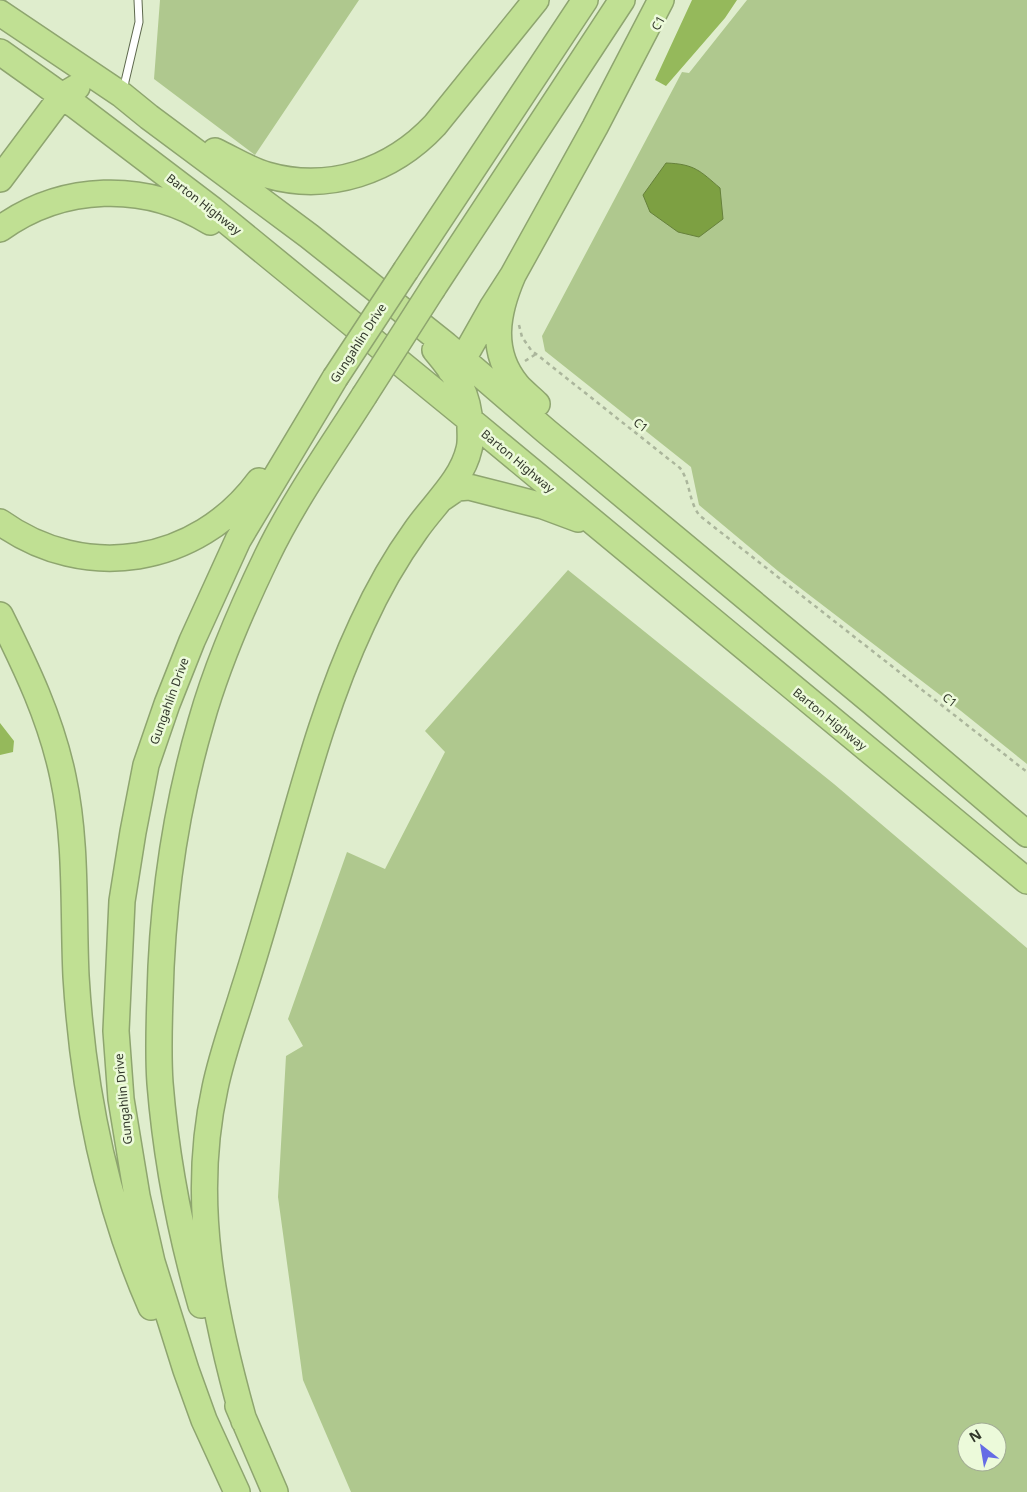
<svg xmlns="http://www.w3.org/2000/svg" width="1027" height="1492" font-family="'Noto Sans',sans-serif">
	<rect width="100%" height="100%" fill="#dfedcd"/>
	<path fill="#afc88e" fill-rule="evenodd" d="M160 0H359L255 155 154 79Z
		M747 0H1027V764L961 711 778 571 699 505 691 467 545 351 542 336 682 72 689 73Z
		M568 570 834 784 1027 948V1492H351L303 1380 278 1197 286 1056 303 1046 288 1019 347 852 385 869 445 752 425 731ZM967 1432H997V1462H967Z"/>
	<path fill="#95b95b" d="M692 0H737L725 18 666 86 655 80Z
		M0 723 14 741 13 752 0 755Z"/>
	<path fill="#7da042" stroke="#66813b" d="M666 163C695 164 700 171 720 188L723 219 699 237 678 232 650 212 643 195Z"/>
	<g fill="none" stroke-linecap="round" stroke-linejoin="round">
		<g stroke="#5e694e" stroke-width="9">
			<path id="lane" d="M123 90 139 22 138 0"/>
		</g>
		<g stroke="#8ea56f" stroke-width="28">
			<path id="highway" d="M0 13 122 95 149 117 309 236 446 345 546 431 873 703 1027 834
				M0 52 76 106 213 210 470 420 1027 881
				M215 151C232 159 249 170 267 175 329 193 392 171 435 125L536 0
				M0 179 62 96 77 87
				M0 229C62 184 145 181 210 222
				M406 270 585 0
				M513 275C497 312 489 351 517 385 523 392 531 398 537 404
				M433 288 622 0
				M450 370 458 363 467 352 493 306 513 275 595 127 661 0
				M441 499 457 488 469 487 543 506 578 519
				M0 522C85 583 197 565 259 481
				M0 615C26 667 51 719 63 777 77 842 73 910 76 976 83 1091 105 1202 151 1307
				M201 1305C181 1235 166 1157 160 1083 158 1055 159 1025 160 997 162 904 175 811 201 722 217 665 241 610 267 556 294 500 331 448 364 396
				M238 1406 275 1492
				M244 1421C213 1311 190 1201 215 1088 222 1054 234 1022 244 989 256 952 266 916 277 879 302 793 324 705 362 624 377 591 395 559 416 530 434 504 462 480 469 449 471 442 470 434 470 426 469 393 456 375 435 350
				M237 1492 204 1420 186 1370 152 1262 137 1196 121 1099 116 1031 122 901 133 832 146 765 167 704 192 641 238 540 335 378"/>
		</g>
		<path stroke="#abb69c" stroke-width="2.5" stroke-dasharray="4 4" stroke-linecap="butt" d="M519 325 522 337 531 350 680 468C691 483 688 501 700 516L1027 772
			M525 361 536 354"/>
		<use href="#lane" stroke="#fff" stroke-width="7"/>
		<use href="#highway" stroke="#c0e093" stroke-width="25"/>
		<g stroke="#8ea56f" stroke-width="28" stroke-linecap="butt">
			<path id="highway-bridge" d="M335 378 406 270
				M364 396 433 288"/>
		</g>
		<use href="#highway-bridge" stroke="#c0e093" stroke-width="25"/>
	</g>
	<g text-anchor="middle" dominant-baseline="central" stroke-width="5" stroke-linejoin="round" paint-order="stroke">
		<g font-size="12" fill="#32382b" stroke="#ecfada">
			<text transform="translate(658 23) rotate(-62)">C1</text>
			<text transform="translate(204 204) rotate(38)">Barton Highway</text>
			<text transform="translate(358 343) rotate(-57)">Gungahlin Drive</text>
			<text transform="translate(641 425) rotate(38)">C1</text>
			<text transform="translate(518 461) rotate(40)">Barton Highway</text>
			<text transform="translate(950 700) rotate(38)">C1</text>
			<text transform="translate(169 701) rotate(-70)">Gungahlin Drive</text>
			<text transform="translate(830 719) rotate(39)">Barton Highway</text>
			<text transform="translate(123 1099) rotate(-96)">Gungahlin Drive</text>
		</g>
	</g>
	<g transform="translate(982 1447) rotate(329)"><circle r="24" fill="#ecfada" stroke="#a2ac94"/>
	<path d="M0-4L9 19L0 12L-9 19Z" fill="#656ce5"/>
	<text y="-8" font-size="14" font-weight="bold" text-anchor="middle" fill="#32382b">N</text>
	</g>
</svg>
